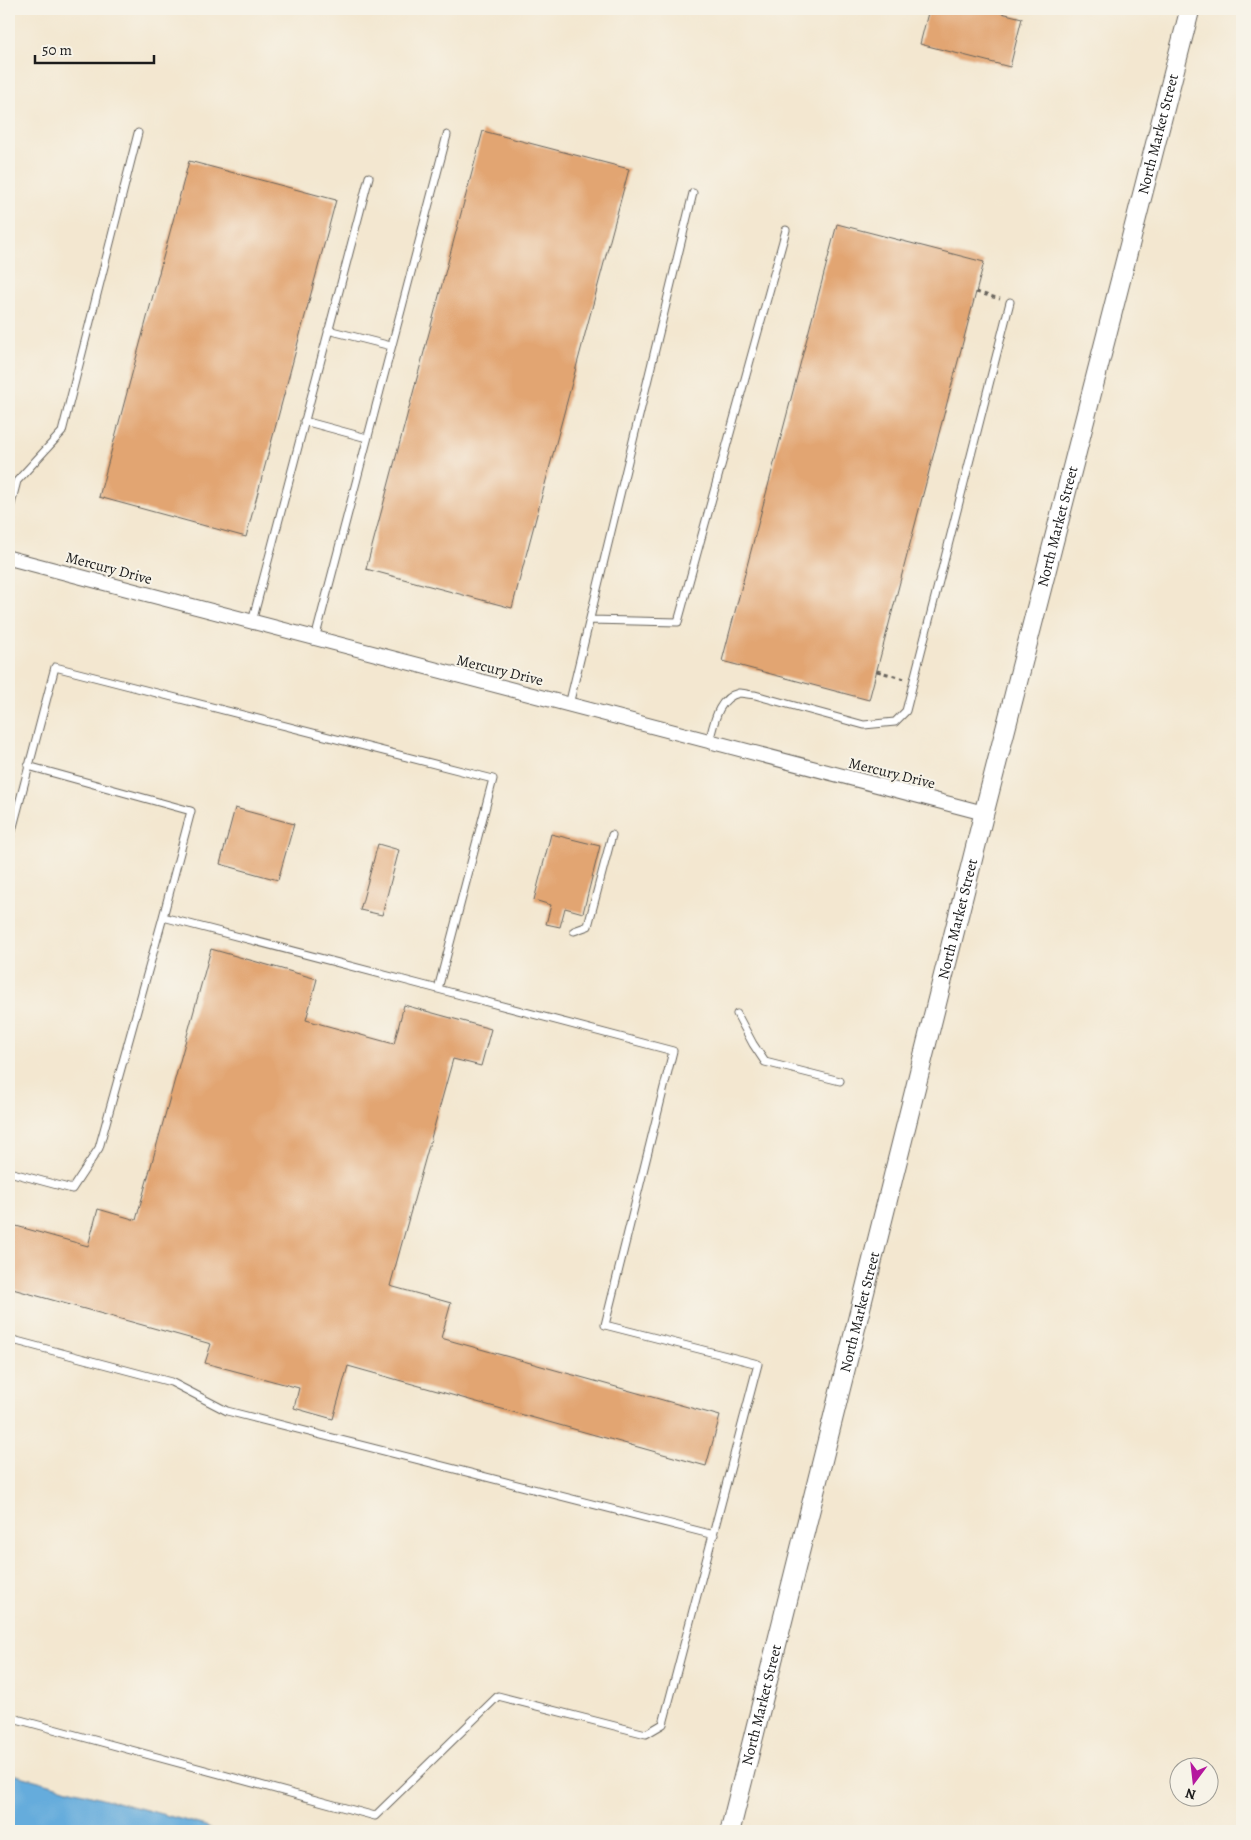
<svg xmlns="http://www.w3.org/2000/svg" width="1251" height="1840" font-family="Alegreya,serif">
	<rect width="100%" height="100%" fill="#f7f3e8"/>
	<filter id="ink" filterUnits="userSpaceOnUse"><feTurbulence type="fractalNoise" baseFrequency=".02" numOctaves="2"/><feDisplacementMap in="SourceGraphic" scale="10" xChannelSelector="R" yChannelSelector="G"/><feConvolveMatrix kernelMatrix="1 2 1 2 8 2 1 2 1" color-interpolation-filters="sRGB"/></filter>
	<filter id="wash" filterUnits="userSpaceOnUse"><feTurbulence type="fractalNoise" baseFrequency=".0096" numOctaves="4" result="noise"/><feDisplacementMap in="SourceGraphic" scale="20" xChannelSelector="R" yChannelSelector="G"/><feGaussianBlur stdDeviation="1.12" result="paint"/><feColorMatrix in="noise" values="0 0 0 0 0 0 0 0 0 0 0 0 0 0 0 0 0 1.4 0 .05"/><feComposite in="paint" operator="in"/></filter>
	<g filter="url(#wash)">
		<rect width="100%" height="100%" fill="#f3e7d0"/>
		<path fill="#65acdc" stroke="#40647c" d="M9 1773 206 1826 212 1831H9Z"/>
		<g id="blocks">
			<path fill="#e2a572" d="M929 9H985L1022 18 1010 67 920 44Z
				M483 131 629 169 512 608 366 569Z
				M189 161 336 200 246 537 99 497Z
				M837 224 984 262 869 700 722 661Z
				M235 808 294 824 278 880 220 864Z
				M551 834 600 846 583 913 565 908 560 927 546 924 551 905 534 900Z
				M378 844 399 850 382 915 360 910Z
				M211 949 317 979 306 1020 394 1044 404 1005 491 1029 481 1066 453 1059 390 1286 451 1303 441 1338 720 1416 706 1466 348 1366 333 1419 294 1408 299 1388 205 1363 211 1344 9 1288V1224L88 1246 98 1209 136 1220Z"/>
		</g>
	</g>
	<g filter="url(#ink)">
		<use href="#blocks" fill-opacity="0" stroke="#67635b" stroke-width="1"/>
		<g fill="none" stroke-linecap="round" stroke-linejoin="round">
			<g stroke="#67635b" stroke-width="9">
				<path id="lane" d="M328 330 391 346
					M304 421 367 438
					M9 512 17 481 62 432 138 133
					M590 620 678 622 786 230
					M252 622 369 177
					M315 639 447 135
					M569 705 693 193
					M709 742C714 724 717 698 739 693 743 693 750 695 755 695L864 725 895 722 906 711 1010 302
					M28 766 191 811 163 917
					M9 842 55 667 493 779 438 989 673 1051 605 1325 758 1364 663 1724 646 1734 498 1696 375 1816 9 1717
					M574 931 588 926 612 835
					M737 1014 753 1044 765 1062 840 1081
					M9 1172 72 1189 99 1148 163 917 438 989
					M9 1339 171 1382 227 1411 714 1535"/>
			</g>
			<g stroke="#67635b" stroke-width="16">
				<path id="street" d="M9 558 984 813"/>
			</g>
			<g stroke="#67635b" stroke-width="21">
				<g id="secondary">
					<path id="s1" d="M730 1831 984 813 1190 9"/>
				</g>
			</g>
			<path stroke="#67635b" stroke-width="3" stroke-dasharray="4 4" stroke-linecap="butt" d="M976 292 1000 299
				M877 671 905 679"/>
			<use href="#lane" stroke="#fff" stroke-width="7"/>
			<use href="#street" stroke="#fff" stroke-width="14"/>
			<use href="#secondary" stroke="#fff" stroke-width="19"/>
		</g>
	</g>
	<g text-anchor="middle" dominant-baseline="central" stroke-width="4" stroke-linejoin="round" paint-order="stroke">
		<g font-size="15" fill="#1c1c1c" stroke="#f7f3e8">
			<text stroke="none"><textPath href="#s1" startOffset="1750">North Market Street</textPath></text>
			<text stroke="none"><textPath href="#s1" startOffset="1345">North Market Street</textPath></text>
			<text transform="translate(109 568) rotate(15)">Mercury Drive</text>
			<text transform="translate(500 670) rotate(14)">Mercury Drive</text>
			<text transform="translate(892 773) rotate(14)">Mercury Drive</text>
			<text stroke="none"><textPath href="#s1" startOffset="940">North Market Street</textPath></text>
			<text stroke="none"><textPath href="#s1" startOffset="535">North Market Street</textPath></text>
			<text stroke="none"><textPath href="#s1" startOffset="130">North Market Street</textPath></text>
		</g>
	</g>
	<rect width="1251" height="1840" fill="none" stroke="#f7f3e8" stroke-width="30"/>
	<g transform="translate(1194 1782) rotate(195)"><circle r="24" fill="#f7f3e8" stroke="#9f9d96"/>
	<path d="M0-4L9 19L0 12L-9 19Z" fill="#b5179e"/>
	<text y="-8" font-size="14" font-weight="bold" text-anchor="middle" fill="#1c1c1c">N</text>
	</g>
	<path d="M35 55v8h119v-8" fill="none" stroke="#1c1c1c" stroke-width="2.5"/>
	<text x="42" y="55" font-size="15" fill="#1c1c1c" stroke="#f7f3e8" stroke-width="4" paint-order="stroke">50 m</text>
</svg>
